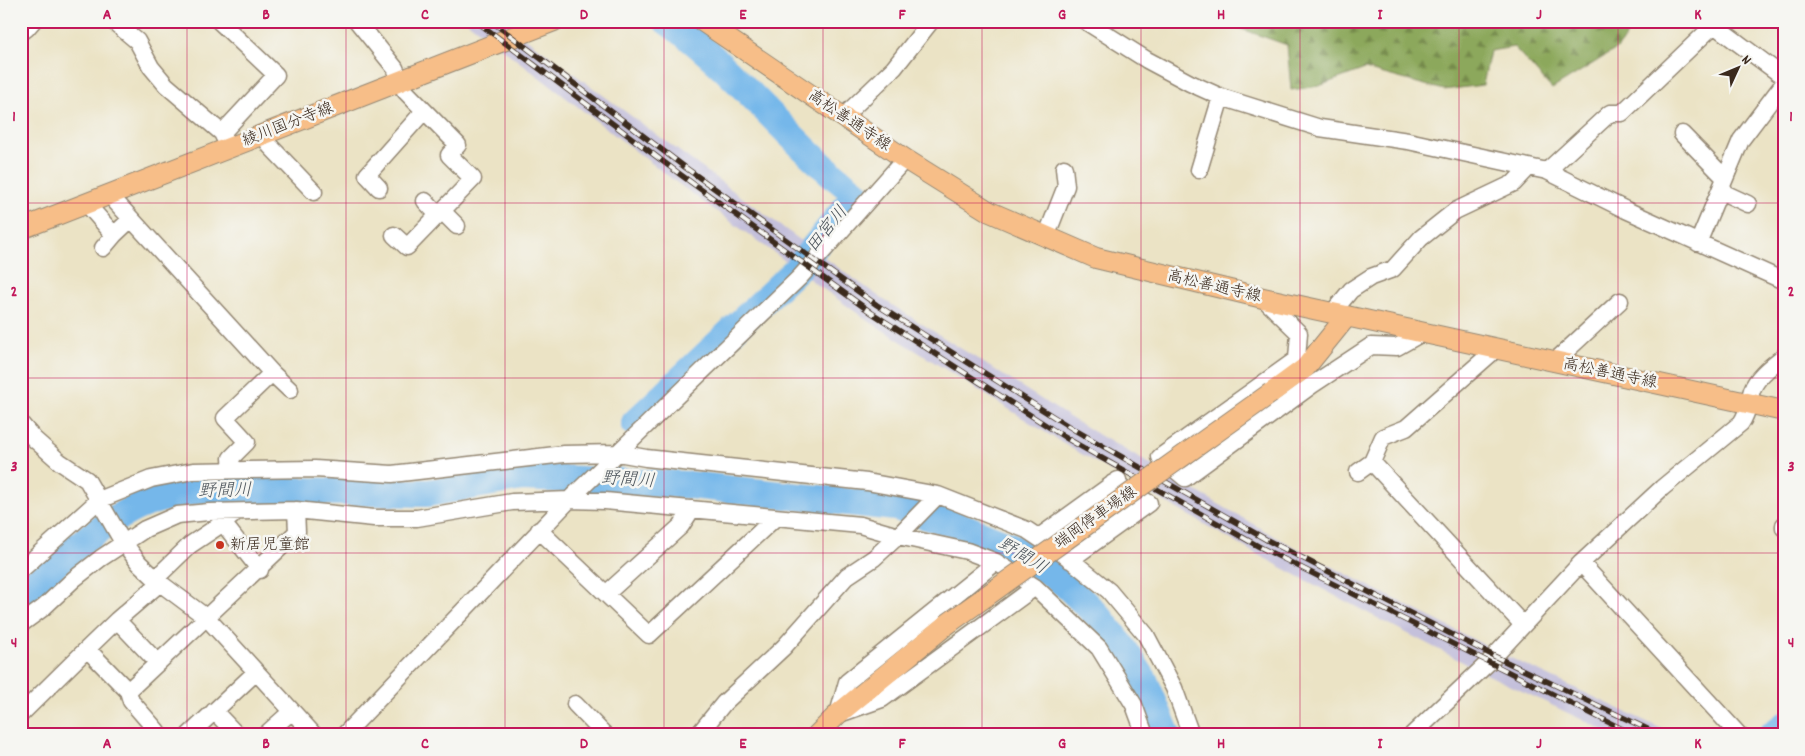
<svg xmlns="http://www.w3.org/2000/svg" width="1805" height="756" font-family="Dekko,'Klee One',sans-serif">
	<defs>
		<pattern id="forest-firs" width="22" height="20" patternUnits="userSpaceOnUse" patternTransform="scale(1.25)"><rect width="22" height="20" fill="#8ca85b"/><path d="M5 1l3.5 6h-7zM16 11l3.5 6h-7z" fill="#74894b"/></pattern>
	</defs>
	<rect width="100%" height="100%" fill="#f6f6f2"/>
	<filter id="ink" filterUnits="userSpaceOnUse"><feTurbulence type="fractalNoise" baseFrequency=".02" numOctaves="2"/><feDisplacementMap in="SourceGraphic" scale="10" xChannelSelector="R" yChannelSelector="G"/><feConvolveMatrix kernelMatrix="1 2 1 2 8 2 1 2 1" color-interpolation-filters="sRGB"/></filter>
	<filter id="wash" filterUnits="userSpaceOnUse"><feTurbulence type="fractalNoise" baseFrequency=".0096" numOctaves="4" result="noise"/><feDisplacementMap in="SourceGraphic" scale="20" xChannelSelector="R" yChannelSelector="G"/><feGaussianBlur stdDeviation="1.12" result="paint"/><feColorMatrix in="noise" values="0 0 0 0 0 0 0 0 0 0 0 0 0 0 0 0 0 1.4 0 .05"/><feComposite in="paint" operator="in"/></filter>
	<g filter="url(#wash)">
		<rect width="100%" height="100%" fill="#ebe3c5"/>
		<path fill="#c4c0db" d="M466 21H502L811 248 808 252 812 255 815 251 881 298 1077 422 1272 535 1373 588 1498 652 1675 735H1614L1480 671 1362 610 1251 551 1064 444 867 320 798 271 801 267 798 265 795 268 676 182Z"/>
		<path fill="url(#forest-firs)" stroke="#64693c" d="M1219 21H1636L1618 48 1552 89 1514 47 1490 51 1483 85 1444 90 1365 69 1319 86 1291 90 1287 45Z"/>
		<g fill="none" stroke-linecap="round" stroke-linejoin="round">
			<path stroke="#75b7ea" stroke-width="28" d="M635 423 796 270 857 194C788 143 738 70 667 21
				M21 594C55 566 89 532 129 511 152 499 178 494 203 490L428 493 522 477 689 485 895 507 958 525 1010 546 1065 584 1099 617 1121 645 1144 680 1167 735
				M1772 735 1784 726"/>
		</g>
	</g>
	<g filter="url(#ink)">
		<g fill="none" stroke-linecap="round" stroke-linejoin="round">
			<g stroke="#938672" stroke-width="19">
				<path id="minor" d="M113 21 137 41 151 67 166 85 222 133
					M219 21 276 75 222 133 229 148
					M357 21 395 68 405 91 458 145 449 155 473 179 407 247 394 235
					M1085 21 1147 60 1190 83 1221 97 1320 128 1408 141 1547 171 1626 210 1784 281
					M1714 25 1784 77
					M26 29 33 21
					M843 117 894 68 931 21
					M264 134 270 146 314 192
					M1682 134 1725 178
					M1199 170 1221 97
					M1547 171 1610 113H1622L1714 25 1723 21
					M379 188 367 175 424 111
					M1720 191 1748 204
					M111 194 115 201 272 373 225 418 247 442 231 458 232 469
					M425 201 438 215
					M87 204 114 235 131 219
					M442 211 457 226
					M1046 237 1066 186 1064 168
					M1698 243 1741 140 1784 83
					M103 248 114 235
					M1263 298 1299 333 1297 359 1160 457 1185 478 1312 385 1371 346 1397 347 1422 333
					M1332 313 1351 290 1371 277 1393 269 1421 238 1455 211 1514 183 1529 167
					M1554 362 1620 301
					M272 373 290 390
					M21 424 34 439 60 462 87 480 121 539 139 563 160 583 207 618 314 735
					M1372 462 1523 625
					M1358 472 1372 462 1383 437 1406 428 1496 349
					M938 495 898 536 967 551 996 562 1035 587 1099 648 1134 705 1145 735
					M232 516 223 523 260 570
					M1784 525V528
					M539 530 649 635 775 518
					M1039 537 1118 480
					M1070 560 1149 503 1113 483
					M1581 563 1739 735
					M21 570 99 500 151 479 193 471 315 469 392 474 564 454 618 453 646 458 867 482 938 495 1027 530 1066 556 1109 591 1146 635 1174 688 1191 735
					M155 579 190 545 223 523
					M606 594 681 526 692 509
					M117 620 160 583
					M21 624 43 608 74 579 101 558 145 529 177 515 209 512 296 510 374 518H417L512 502 570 500 605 501 860 525 898 536 874 558 847 576 784 647 724 703 698 735
					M87 649 117 620 158 663
					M575 704 605 735
					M214 711 237 735
					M845 712 882 699 1035 587
					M21 714 87 649 128 691
					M838 714 847 682 996 562
					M153 735 157 731 131 701 128 691 297 532 296 510
					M189 735 256 672
					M265 735 292 711
					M344 735 573 496 800 277 905 159
					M1412 735 1488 663 1581 563 1662 488 1741 423C1749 412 1748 402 1752 390 1757 376 1773 365 1784 356"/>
			</g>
			<g stroke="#938672" stroke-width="22">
				<path id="major" d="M702 21 905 159 990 212 1096 258 1263 298 1784 411
					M21 229 554 21
					M1271 393 1305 368 1347 316
					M817 735 838 714 946 625"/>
			</g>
			<use href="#minor" stroke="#fff" stroke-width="16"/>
			<use href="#major" stroke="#f7be88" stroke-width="20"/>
			<g stroke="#3b2a1e" stroke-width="5.5">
				<path id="rail" d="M476 21 681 175 872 313 1066 438 1258 546 1634 735
					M491 21 686 168 877 305 1073 429 1267 540 1494 656 1660 735"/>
			</g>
			<use href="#rail" stroke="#f6f6f2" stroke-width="4" stroke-dasharray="11" stroke-linecap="butt"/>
			<g stroke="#938672" stroke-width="22" stroke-linecap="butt">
				<path id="major-bridge" d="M946 625 1271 393"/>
			</g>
			<use href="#major-bridge" stroke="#f7be88" stroke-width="20"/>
		</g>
	</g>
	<path fill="none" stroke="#c2185b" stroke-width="1" stroke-opacity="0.55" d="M187 21V735M346 21V735M505 21V735M664 21V735M823 21V735M982 21V735M1141 21V735M1300 21V735M1459 21V735M1618 21V735M21 203H1784M21 378H1784M21 553H1784"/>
	<circle fill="#c8321e" stroke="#f6f6f2" stroke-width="2" cx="220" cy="545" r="5"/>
	<g text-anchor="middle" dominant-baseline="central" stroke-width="5" stroke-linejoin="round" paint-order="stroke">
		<g font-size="16" fill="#3b2a1e" stroke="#f6f6f2">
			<text transform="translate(849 121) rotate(34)">高松善通寺線</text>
			<text transform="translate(288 125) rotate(-21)">綾川国分寺線</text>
			<text transform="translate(1214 287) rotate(13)">高松善通寺線</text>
			<text transform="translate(1610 374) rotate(12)">高松善通寺線</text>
			<text transform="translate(1096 518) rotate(-35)">端岡停車場線</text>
		</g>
		<g font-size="16" fill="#3b2a1e" stroke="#f6f6f2" text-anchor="start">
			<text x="230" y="545">新居児童館</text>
		</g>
		<g font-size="18" font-style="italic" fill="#4c545b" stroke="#f6f6f2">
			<text transform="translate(828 230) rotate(-51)">田宮川</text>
			<text transform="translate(628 481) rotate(4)">野間川</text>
			<text transform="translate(225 492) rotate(-1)">野間川</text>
			<text transform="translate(1022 557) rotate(31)">野間川</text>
		</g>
	</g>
	<rect width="1805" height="756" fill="none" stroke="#f6f6f2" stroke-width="55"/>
	<g transform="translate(1738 68) rotate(46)" stroke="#f6f6f2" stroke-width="4" paint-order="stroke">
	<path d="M0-4L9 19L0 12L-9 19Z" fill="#3b2a1e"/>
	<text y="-8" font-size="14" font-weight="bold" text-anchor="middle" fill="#3b2a1e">N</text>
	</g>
	<rect x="28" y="28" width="1750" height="700" fill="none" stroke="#c2185b" stroke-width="2"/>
	<g font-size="16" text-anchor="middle" font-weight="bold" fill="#c2185b">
		<text x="107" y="19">A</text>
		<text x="266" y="19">B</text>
		<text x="425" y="19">C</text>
		<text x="584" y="19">D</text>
		<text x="743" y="19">E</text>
		<text x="902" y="19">F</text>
		<text x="1062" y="19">G</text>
		<text x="1221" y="19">H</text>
		<text x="1380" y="19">I</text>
		<text x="1539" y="19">J</text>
		<text x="1698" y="19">K</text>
		<text x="14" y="121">1</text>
		<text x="1791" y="121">1</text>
		<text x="14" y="296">2</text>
		<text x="1791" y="296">2</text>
		<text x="14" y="471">3</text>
		<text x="1791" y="471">3</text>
		<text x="14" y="647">4</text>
		<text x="1791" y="647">4</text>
		<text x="107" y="748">A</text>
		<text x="266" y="748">B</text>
		<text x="425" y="748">C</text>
		<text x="584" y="748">D</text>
		<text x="743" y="748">E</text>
		<text x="902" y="748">F</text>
		<text x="1062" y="748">G</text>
		<text x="1221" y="748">H</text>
		<text x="1380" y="748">I</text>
		<text x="1539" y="748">J</text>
		<text x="1698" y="748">K</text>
	</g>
</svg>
